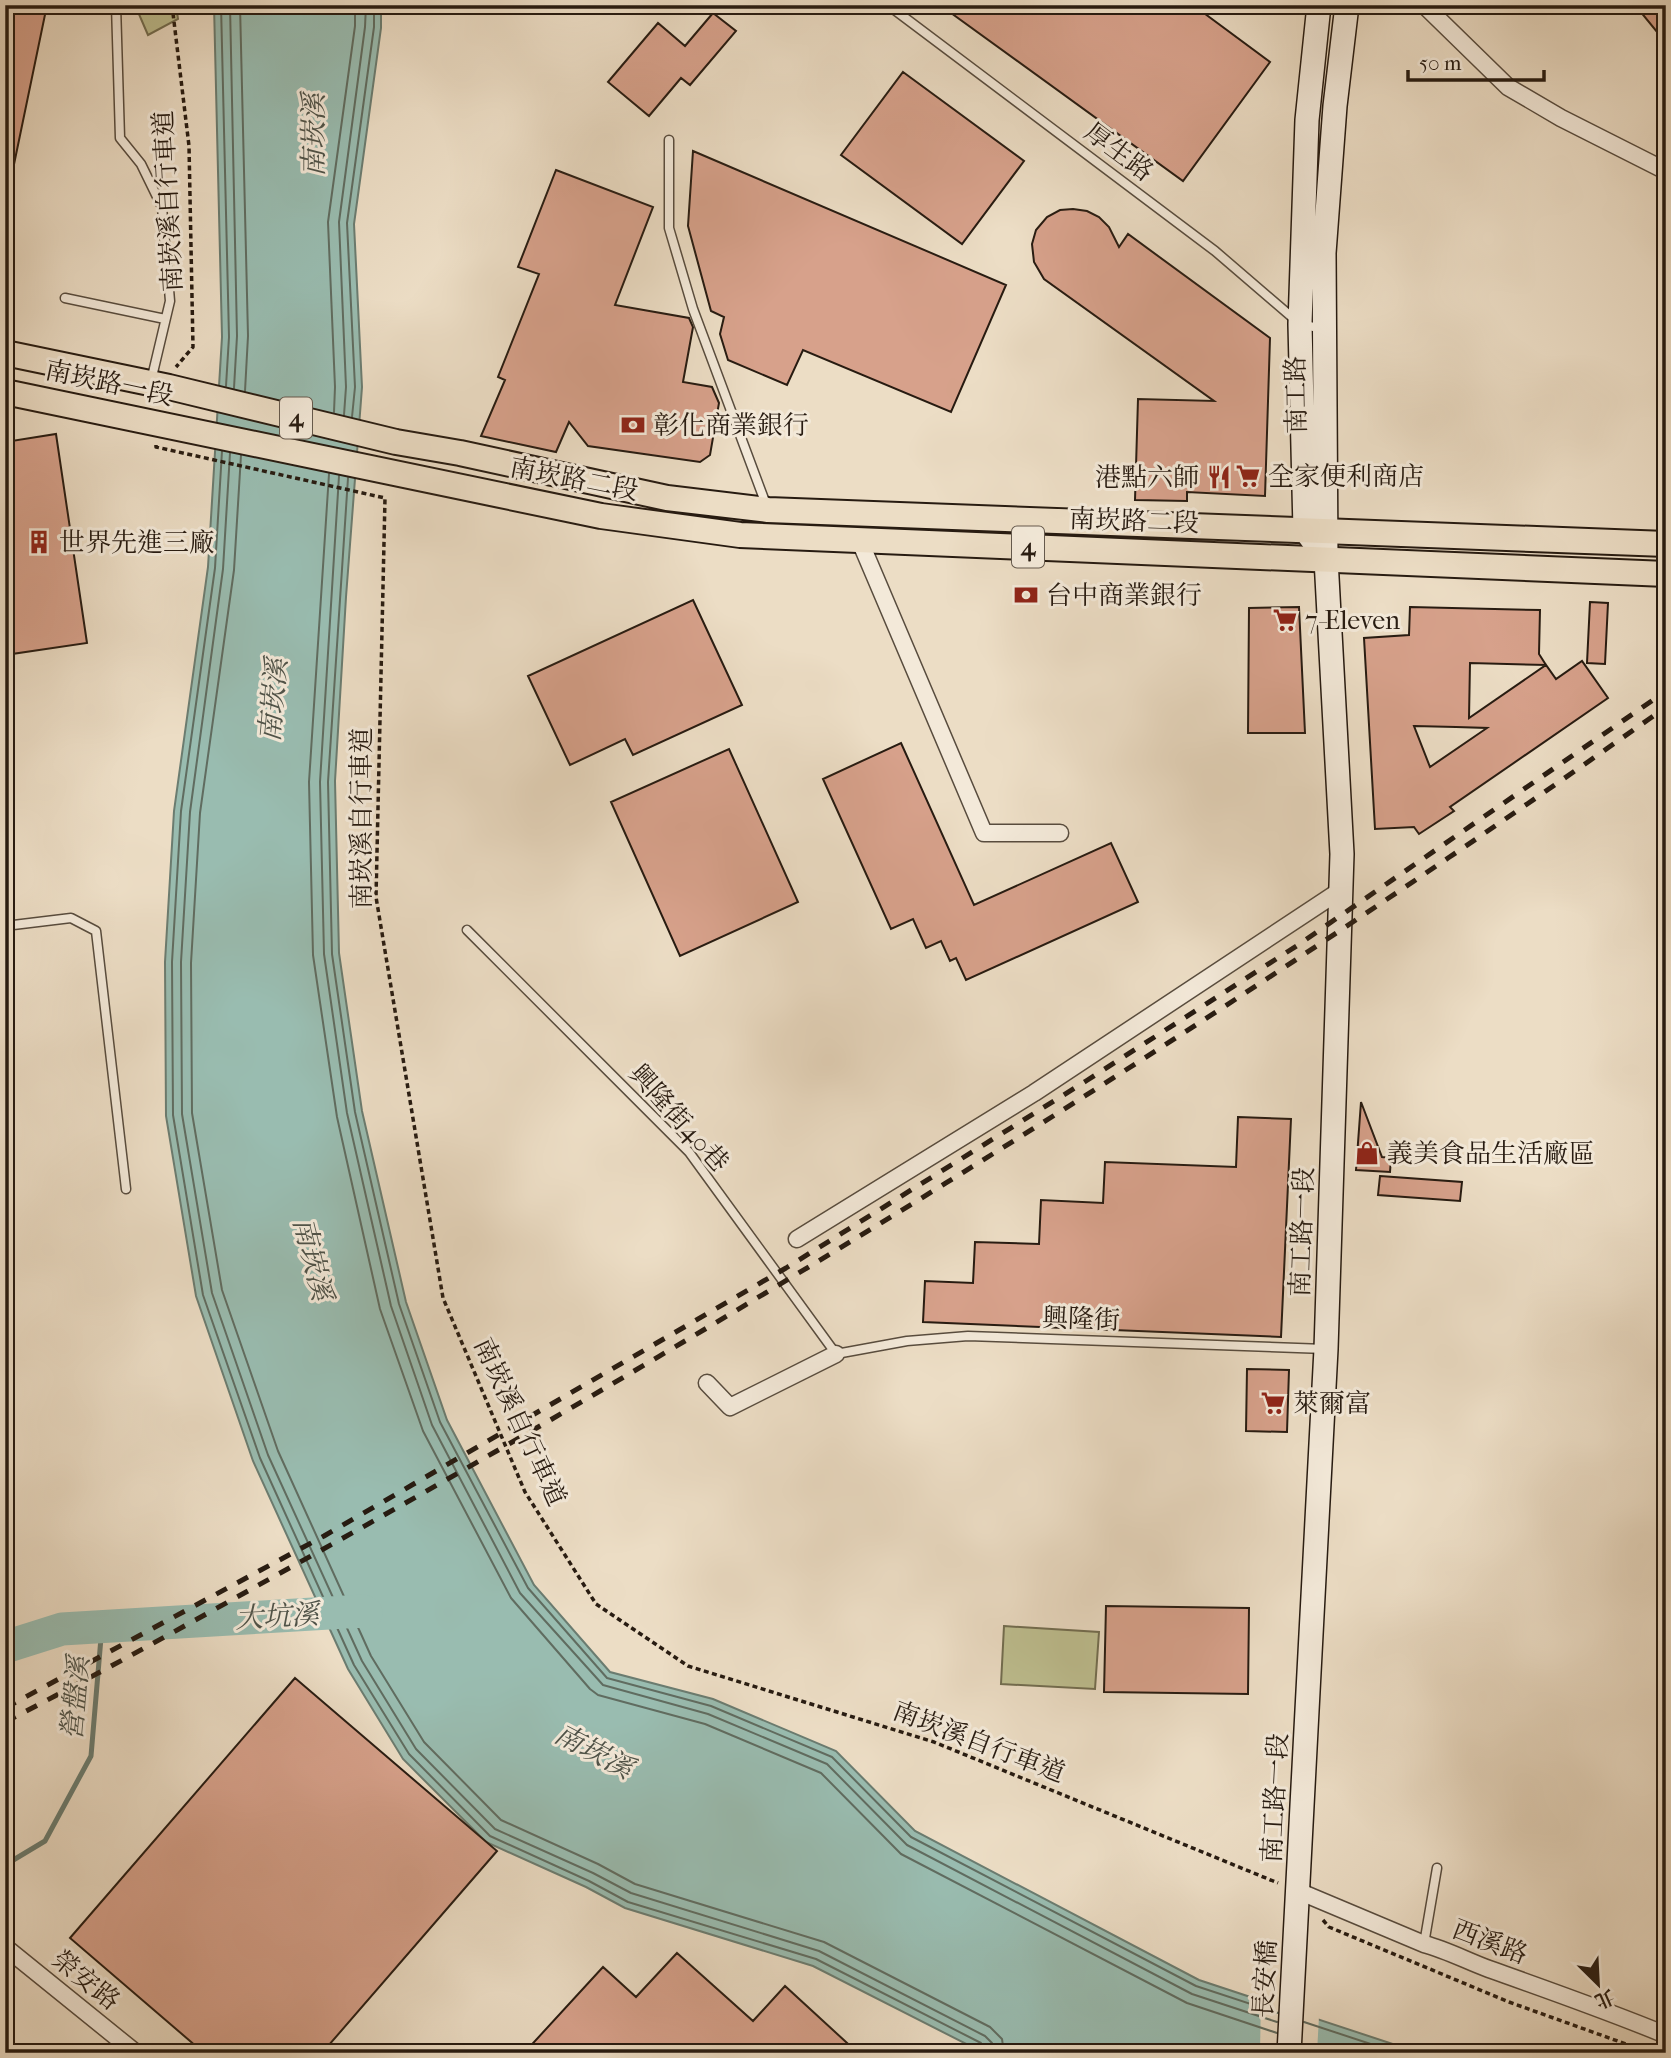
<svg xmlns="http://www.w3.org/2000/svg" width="1671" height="2058" font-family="'IM FELL French Canon','Noto Serif TC',serif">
	<rect width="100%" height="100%" fill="#ecddc5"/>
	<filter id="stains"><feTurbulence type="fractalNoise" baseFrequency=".00286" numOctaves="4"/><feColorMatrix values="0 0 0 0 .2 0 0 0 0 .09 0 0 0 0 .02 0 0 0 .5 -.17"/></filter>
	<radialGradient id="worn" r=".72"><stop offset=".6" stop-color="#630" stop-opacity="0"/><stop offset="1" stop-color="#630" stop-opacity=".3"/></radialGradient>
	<path fill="#bebf90" stroke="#726d50" stroke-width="2" d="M135 5H176L178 19 148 35Z
		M1004 1626 1099 1632 1095 1689 1001 1684Z"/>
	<path fill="#99bcb0" stroke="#6b7c70" stroke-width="2" d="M214 5H381V28L354 224 362 387 346 597 335 781 339 953 362 1111 406 1302 447 1420 534 1585 610 1672 713 1699 836 1751 915 1831 1199 1980 1420 2053H984L813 1966 625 1908 586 1887 486 1842 403 1759 348 1669 253 1461 196 1296 166 1116 165 962 174 811 208 567 222 337Z"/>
	<path fill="#ecddc5" d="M1261 1997 1319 2016 1317 2053H1260Z"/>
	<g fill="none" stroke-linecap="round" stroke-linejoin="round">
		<path stroke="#606c60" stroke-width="2" d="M221 5 229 337 226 386
			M230 5 237 336 234 388
			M240 5 248 336 245 391
			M334 412 335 387 328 222 355 26V5
			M344 415 346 387 339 222 365 27 366 5
			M352 417 355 387 347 223 374 27V5
			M222 451 215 568 181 811 172 962 173 1115 203 1295 260 1458 354 1665 409 1754 490 1836 589 1881 628 1902 816 1959 981 2043 984 2047 985 2053
			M230 453 223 569 190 812 181 962 182 1114 212 1293 268 1455 362 1661 416 1749 495 1829 593 1873 631 1893 819 1951 985 2036 992 2043 994 2053
			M241 455 234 570 200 813 191 963 192 1113 222 1290 278 1451 371 1656 424 1742 501 1820 598 1864 635 1884 824 1942 990 2027 1002 2039 1004 2053
			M329 474 309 782 313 955 337 1117 380 1309 423 1431 511 1598 590 1689 598 1695 705 1724 821 1773 901 1854 1187 2003 1277 2033
			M339 476 320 782 324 954 347 1113 391 1306 432 1425 520 1593 603 1685 708 1714 827 1764 907 1845 1192 1994 1277 2022
			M348 478 328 782 332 954 355 1112 399 1304 440 1422 528 1588 607 1678 711 1706 832 1757 911 1837 1196 1986 1278 2013
			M1304 2022 1398 2053"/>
		<path stroke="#6b7c70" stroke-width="5" d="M5 1865 45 1841 91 1756 102 1626"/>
		<path stroke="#99bcb0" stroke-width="33" d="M5 1647 62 1629 363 1611 366 1613"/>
	</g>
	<path fill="#d7a18b" stroke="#271b11" stroke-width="2" fill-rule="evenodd" d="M5 5H47L12 174H5Z
		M940 5H1193L1270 62 1183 181Z
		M1635 5H1666V43Z
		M713 13 736 31 690 85 681 78 649 116 608 82 658 23 685 46Z
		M903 72 1024 161 962 244 841 155Z
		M693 151 1006 285 951 412 803 350 787 385 728 360 720 334 724 317 711 311 688 226Z
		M556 170 653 207 615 305 689 318 693 327 683 382 712 387 719 403 710 455 700 462 588 446 569 422 556 452 481 436 505 380 498 377 539 274 518 267Z
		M1073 209 1087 211 1099 217 1109 227 1119 247 1128 234 1270 338 1265 496 1187 492V501L1135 500 1138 399 1214 401 1044 279 1034 262 1032 244 1036 230 1047 217 1060 210Z
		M56 434 87 643 5 655V442Z
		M693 600 742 705 633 755 625 739 570 765 528 676Z
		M1590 602 1608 603 1605 664 1587 663Z
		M1299 607 1305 733H1248L1249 608Z
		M1410 607 1540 610 1539 654 1546 665 1470 663 1469 718 1546 665 1556 679 1582 661 1608 698 1450 807 1454 811 1419 834 1414 827 1375 829 1364 638 1409 635ZM1414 726 1456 727 1487 728 1430 767Z
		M901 743 974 905 1111 843 1138 902 966 980 956 958 950 961 941 941 926 948 913 919 891 929 823 779Z
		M729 749 798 902 680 956 611 802Z
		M1361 1102 1382 1157 1391 1158 1390 1172 1356 1170Z
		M1238 1117 1291 1119 1281 1337 923 1322 925 1281 973 1283 975 1242 1039 1244 1041 1200 1103 1203 1105 1162 1236 1167Z
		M1380 1176 1462 1182 1460 1201 1378 1195Z
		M1247 1369 1289 1370 1287 1432 1246 1431Z
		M1106 1606 1249 1608 1248 1694 1104 1692Z
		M295 1678 497 1851 322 2053H204L70 1938Z
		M677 1953 753 2021 785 1986 858 2053H524L603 1967 636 1997Z"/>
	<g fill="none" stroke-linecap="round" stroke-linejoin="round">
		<g stroke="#584c3e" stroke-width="11">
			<path id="lane" d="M116 5 120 138 141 164 162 207 170 301 151 381
				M888 5 1215 251 1300 324 1323 329
				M669 140V228L693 309 767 507
				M65 298 165 319
				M5 926 71 918 96 931 126 1189
				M467 930 689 1152 836 1354 907 1341 968 1336 1325 1349
				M1424 1944 1437 1868"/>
		</g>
		<g stroke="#584c3e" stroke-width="19">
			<path id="street" d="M1424 5 1508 87 1561 118 1666 171
				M859 539 984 833H1060
				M797 1239 1034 1093 1341 890
				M707 1383 730 1407 836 1354
				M1298 1891 1424 1944C1447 1950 1467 1961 1489 1969 1548 1990 1608 2011 1666 2035
				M5 1947 136 2053"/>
		</g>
		<g stroke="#271b11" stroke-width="26">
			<path id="secondary" d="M1316 545 1305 530 1300 324 1307 120 1319 5
				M1289 2053 1326 1349 1342 854 1326 559 1324 253 1335 106 1347 5"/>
		</g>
		<g stroke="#271b11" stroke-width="28">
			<path id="primary" d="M5 353 169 387 396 442 460 453 667 498 768 510 1666 544
				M5 392 601 516 740 535 1666 574"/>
		</g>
		<path stroke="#271b11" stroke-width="3.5" stroke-dasharray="5 3.5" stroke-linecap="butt" d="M172 5 189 146 193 347 176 367
			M156 445V447L385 498 376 897 443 1298 525 1492 596 1604 688 1666 934 1742 1278 1883
			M1323 1920 1329 1927 1509 2002 1651 2053"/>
		<use href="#lane" stroke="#f3e9d9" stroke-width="8"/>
		<use href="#street" stroke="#f3e9d9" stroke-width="16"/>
		<use href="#secondary" stroke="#f3e9d9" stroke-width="23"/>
		<use href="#primary" stroke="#ecddc5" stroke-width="24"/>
		<path stroke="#271b11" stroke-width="5" stroke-dasharray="12 12" stroke-linecap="butt" d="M5 1708 324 1536 786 1268 1086 1081 1298 945 1666 691
			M5 1722C89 1679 172 1633 255 1587 380 1518 505 1447 629 1374 983 1166 1330 945 1666 707"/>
	</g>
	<defs>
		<g id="bank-bare" transform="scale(1.89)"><path d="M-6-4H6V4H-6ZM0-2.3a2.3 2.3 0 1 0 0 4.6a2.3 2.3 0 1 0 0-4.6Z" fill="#8f2418" stroke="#f3e9d9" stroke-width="2.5" paint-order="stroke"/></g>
		<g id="supermarket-bare" transform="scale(1.89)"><path d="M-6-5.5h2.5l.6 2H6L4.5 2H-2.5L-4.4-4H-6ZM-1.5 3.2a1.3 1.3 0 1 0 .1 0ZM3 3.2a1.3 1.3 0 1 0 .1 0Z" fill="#8f2418" stroke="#f3e9d9" stroke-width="2.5" paint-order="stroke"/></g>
		<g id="restaurant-bare" transform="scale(1.89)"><path d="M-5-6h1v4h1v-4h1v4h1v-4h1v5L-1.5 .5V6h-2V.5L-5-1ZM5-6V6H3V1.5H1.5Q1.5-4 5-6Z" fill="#8f2418" stroke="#f3e9d9" stroke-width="2.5" paint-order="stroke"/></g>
		<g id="building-bare" transform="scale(1.89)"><path d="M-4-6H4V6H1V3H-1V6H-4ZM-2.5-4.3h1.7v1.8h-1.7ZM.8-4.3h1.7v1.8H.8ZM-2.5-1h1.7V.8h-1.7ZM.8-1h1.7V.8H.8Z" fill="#8f2418" stroke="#f3e9d9" stroke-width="2.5" paint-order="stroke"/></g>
		<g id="shop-bare" transform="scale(1.89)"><path d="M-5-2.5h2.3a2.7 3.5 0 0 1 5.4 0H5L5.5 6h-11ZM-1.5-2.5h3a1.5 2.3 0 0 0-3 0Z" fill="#8f2418" stroke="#f3e9d9" stroke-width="2.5" paint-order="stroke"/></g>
	</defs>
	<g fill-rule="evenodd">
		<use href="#bank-bare" x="633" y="425"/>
		<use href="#supermarket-bare" x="1248" y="476"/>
		<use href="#restaurant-bare" x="1219" y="477"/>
		<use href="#building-bare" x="39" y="542"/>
		<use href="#bank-bare" x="1026" y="595"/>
		<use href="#supermarket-bare" x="1285" y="620"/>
		<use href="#shop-bare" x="1367" y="1153"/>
		<use href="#supermarket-bare" x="1273" y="1403"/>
	</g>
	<g text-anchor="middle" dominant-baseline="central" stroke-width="6" stroke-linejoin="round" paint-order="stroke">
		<g fill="#f3e9d9" stroke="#64594d" stroke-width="2">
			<rect x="280" y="397.5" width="32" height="41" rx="5"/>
			<rect x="1012" y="526.5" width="32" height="41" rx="5"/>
		</g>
		<g font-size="24" font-weight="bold" fill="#271b11">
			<text x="296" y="418">4</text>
			<text x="1028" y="547">4</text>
		</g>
		<g font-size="26" fill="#271b11" stroke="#f3e9d9">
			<text transform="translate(1119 152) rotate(37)">厚生路</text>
			<text transform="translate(168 201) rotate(-93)">南崁溪自行車道</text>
			<text transform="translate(109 383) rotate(12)">南崁路一段</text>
			<text transform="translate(1296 395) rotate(-91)">南工路</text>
			<text transform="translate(574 479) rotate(11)">南崁路二段</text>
			<text transform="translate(1134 521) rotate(2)">南崁路二段</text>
			<text transform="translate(361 818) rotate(-90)">南崁溪自行車道</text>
			<text transform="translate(679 1118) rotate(48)">興隆街40巷</text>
			<text transform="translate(1302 1232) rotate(-88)">南工路一段</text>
			<text transform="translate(1081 1319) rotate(2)">興隆街</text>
			<text transform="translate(520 1422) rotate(65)">南崁溪自行車道</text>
			<text transform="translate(979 1742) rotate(21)">南崁溪自行車道</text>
			<text transform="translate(1275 1798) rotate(-87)">南工路一段</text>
			<text transform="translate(1490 1942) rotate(21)">西溪路</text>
			<text transform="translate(1265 1979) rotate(-87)">長安橋</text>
			<text transform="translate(86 1980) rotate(39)">榮安路</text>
		</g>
		<g font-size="26" fill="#271b11" stroke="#f3e9d9" text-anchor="start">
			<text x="653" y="425">彰化商業銀行</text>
			<text x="1268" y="476">全家便利商店</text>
			<text x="1199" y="477" text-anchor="end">港點六師</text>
			<text x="59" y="542">世界先進三廠</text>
			<text x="1046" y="595">台中商業銀行</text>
			<text x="1305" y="620">7-Eleven</text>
			<text x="1387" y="1153">義美食品生活廠區</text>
			<text x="1293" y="1403">萊爾富</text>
		</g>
		<g font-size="28" font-style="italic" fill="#4f5349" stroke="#f3e9d9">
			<text transform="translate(313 135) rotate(-90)">南崁溪</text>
			<text transform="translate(273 700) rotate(-85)">南崁溪</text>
			<text transform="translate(313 1259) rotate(76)">南崁溪</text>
			<text transform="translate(277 1616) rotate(-3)">大坑溪</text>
			<text transform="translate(75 1698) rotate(-85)">營盤溪</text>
			<text transform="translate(594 1751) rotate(28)">南崁溪</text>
		</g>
	</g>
	<rect width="1671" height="2058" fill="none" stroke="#ecddc5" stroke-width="28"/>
	<rect x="7" y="7" width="1657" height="2044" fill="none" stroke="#271b11" stroke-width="3.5"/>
	<rect x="14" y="14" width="1643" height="2030" fill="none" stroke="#271b11" stroke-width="2"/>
	<g transform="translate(1598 1984) rotate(156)" stroke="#f3e9d9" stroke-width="5" paint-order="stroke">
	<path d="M0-5L12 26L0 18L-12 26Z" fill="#271b11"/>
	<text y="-10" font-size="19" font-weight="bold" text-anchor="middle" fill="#271b11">北</text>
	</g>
	<path d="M1408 70v10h136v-10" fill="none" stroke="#271b11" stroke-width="3.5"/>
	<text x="1419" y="70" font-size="21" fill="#271b11" stroke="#f3e9d9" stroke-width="5" paint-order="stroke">50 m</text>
	<rect width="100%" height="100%" filter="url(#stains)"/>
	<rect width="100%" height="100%" fill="url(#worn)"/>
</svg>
